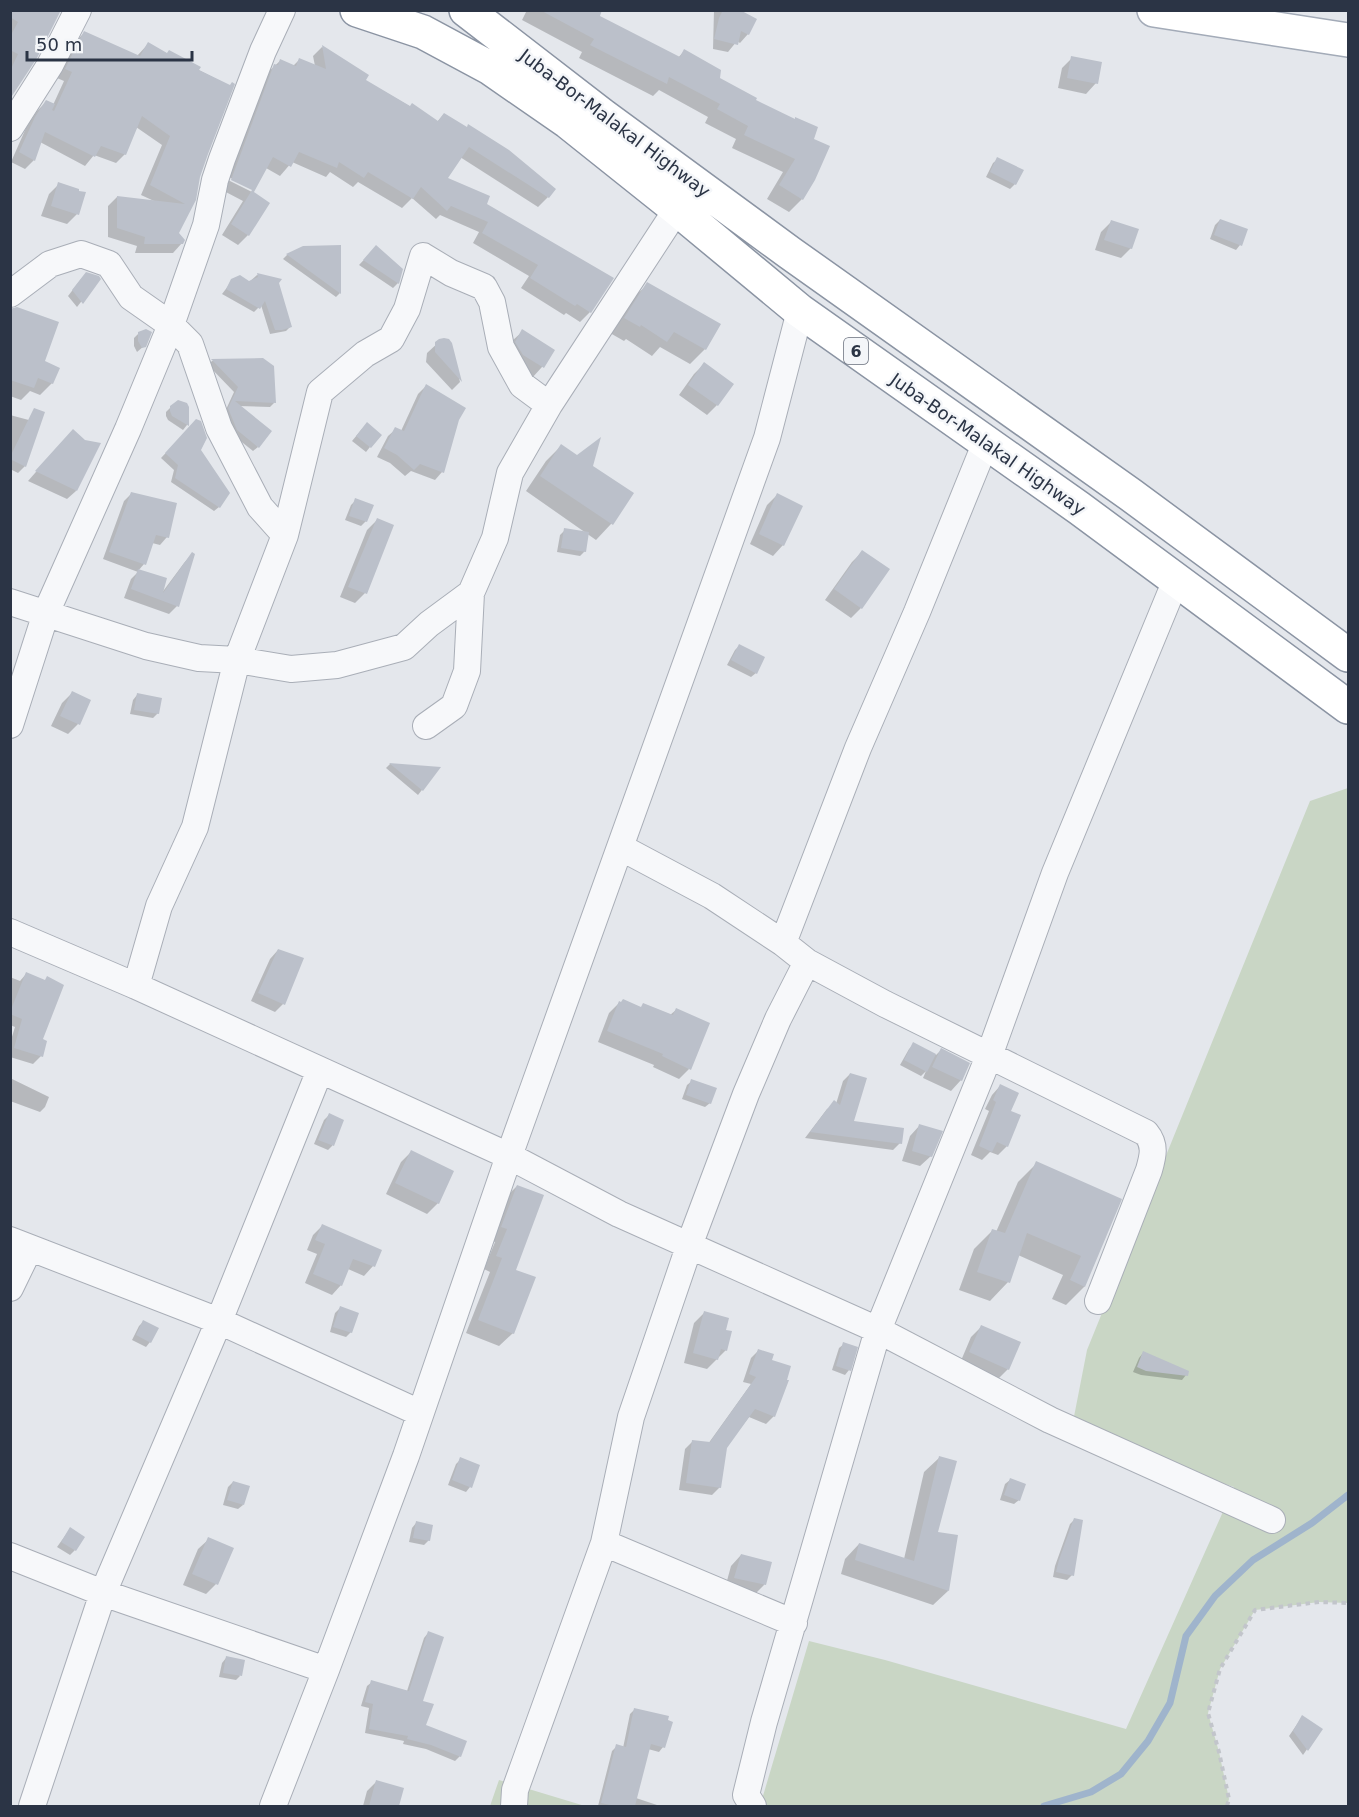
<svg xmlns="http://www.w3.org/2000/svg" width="1359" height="1817" font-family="'DejaVu Sans',sans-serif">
	<rect width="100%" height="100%" fill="#e4e7ec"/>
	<path fill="#c9d6c5" d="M1348 788V1603L1319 1602 1255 1610 1220 1669 1208 1713 1219 1752 1229 1799 1227 1806H760L809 1641 885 1660 1126 1729 1234 1487 1071 1432 1087 1350 1310 801Z
		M499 1780 585 1806H490Z"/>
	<path fill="#0003" d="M10 10 42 24 10 95Z
		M527 10H601L597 17 678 58 684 51 719 79 812 140 802 199 789 212 767 199 783 172 732 148 736 139 705 123 708 117 659 90 653 96 579 58 582 52 522 20Z
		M714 10H737L748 34 740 43 737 41 728 52 713 49Z
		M84 33 137 56 148 44 230 86 177 234 182 243 173 253H135L137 246 108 237V206L117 197 154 201 141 195 162 145 136 127 125 154 116 163 94 155 85 166 40 142 34 160 25 169 11 162 26 128 37 111 46 102 53 105 64 81 57 78 75 42Z
		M322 47 367 75 364 80 437 122 444 114 548 197 538 207 460 157 446 178 485 205 590 312 580 322 566 313 564 315 521 288 529 276 473 243 479 232 440 215 436 219 412 198 402 208 358 182 353 187 330 172 326 177 292 162 280 176 266 168 252 192 248 235 238 245 222 235 243 201 222 190 226 179 252 192V189L227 176 265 75 280 61 293 66 299 60 315 66 313 56Z
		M1072 58 1096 83 1086 94 1058 88 1062 68Z
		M998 159 1015 184 1010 189 986 177 993 163Z
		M59 184 77 214 67 224 41 216 49 194Z
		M1220 220 1240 245 1236 250 1210 239 1215 225Z
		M1111 222 1131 248 1121 258 1095 250 1101 232Z
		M376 247 402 269 398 283 393 288 359 265Z
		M303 248 340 293 336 297 283 259 287 255Z
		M257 275 279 280 277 283 291 326 286 331 270 334 261 305 254 312 222 294 232 281 249 282Z
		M82 278 99 279 77 307 68 296Z
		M648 284 719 324 705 349 690 364 660 347 652 356 626 339 624 341 610 333 633 298Z
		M10 310 43 362 52 383 40 395 30 391 21 400 10 396Z
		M523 331 553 351 542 367 532 378 513 365 512 341Z
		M139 333 144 346 137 352 134 346V338Z
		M440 341 451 344 460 382 452 390 426 362 427 353Z
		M263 360 274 403 270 407 238 406 258 447 253 451 233 435 224 414 234 392 208 365 212 361Z
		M704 364 732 384 717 405 707 415 679 395 694 374Z
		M426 386 458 420 442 472 435 480 411 471 405 476 390 463 377 457 388 436 396 429 401 431 418 394Z
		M174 404 187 408V425L183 430 168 420 166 416V412Z
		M10 415 40 423 25 466 18 473 10 469Z
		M197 420 199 450 219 507 214 511 171 482 174 470 161 458Z
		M362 429 370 447 366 452 352 441Z
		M64 440 76 491 67 499 28 481Z
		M561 446 632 494 611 524 596 540 526 491 546 461Z
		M131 494 167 537 160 545 152 543 144 564 138 571 161 594 184 563 192 554 177 606 169 614 124 598 131 579 138 572 103 559 124 501Z
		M777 495 783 545 773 556 750 544 767 505Z
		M356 500 366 521 361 526 345 520 351 505Z
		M377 520 365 593 355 603 340 597 367 530Z
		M565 530 585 551 580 556 557 552 560 535Z
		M862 552 861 608 851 618 825 600 852 562Z
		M739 646 756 673 751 677 727 665 735 650Z
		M72 693 78 724 68 734 51 726 62 703Z
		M137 695 158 713 153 718 130 714 133 700Z
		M390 764 439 768 418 795 386 768Z
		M278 950 283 1004 275 1012 251 1001 270 959Z
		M26 974 41 1040V1056L33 1064 10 1057V1043L15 1027 10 1025V977L20 981Z
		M619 1003 670 1015 676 1010 689 1069 679 1079 653 1067 654 1065 598 1042 609 1013Z
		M914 1044 936 1055 941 1050 961 1080 951 1091 923 1078 926 1071 921 1076 900 1065 909 1049Z
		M850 1074 852 1122 900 1143 893 1150 805 1138 827 1109 836 1104 843 1081Z
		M10 1078 49 1097 45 1107 40 1112 10 1101Z
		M692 1081 710 1103 705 1107 682 1099 687 1085Z
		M1000 1086 1009 1112 1007 1146 998 1155 990 1152 982 1160 971 1155 989 1111 985 1109 992 1095Z
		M329 1115 342 1121 332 1146 328 1150 314 1144 324 1120Z
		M920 1125 931 1156 920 1166 902 1161 910 1136Z
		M411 1152 452 1171 438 1203 427 1214 386 1194 401 1162Z
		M1037 1163 1120 1199 1084 1287 1066 1305 1052 1299 1063 1275 1018 1255 1008 1282 990 1301 959 1290 974 1249 992 1231 996 1232 1018 1182Z
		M517 1186 513 1333 499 1346 466 1333 490 1272 484 1269 495 1242 489 1240 504 1199Z
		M322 1226 373 1266 364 1276 348 1269 341 1285 332 1295 305 1283 317 1254 307 1250 313 1235Z
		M340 1308 351 1332 346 1337 330 1332 335 1313Z
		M704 1313 724 1331 726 1350 707 1369 684 1363 694 1323Z
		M143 1322 150 1342 146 1347 132 1340 139 1326Z
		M981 1327 1008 1369 998 1379 960 1363 971 1337Z
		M844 1344 849 1370 845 1375 832 1370 839 1348Z
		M759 1350 770 1361 774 1416 766 1424 749 1417 725 1448 720 1487 712 1495 679 1490 685 1449 693 1441 708 1444 751 1384 743 1382 751 1358Z
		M1143 1353 1186 1375 1182 1380 1141 1375 1133 1372 1139 1358Z
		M939 1458 936 1533 948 1591 933 1605 841 1574 845 1559 859 1544 904 1559 924 1472Z
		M461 1459 470 1487 466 1492 448 1485 456 1464Z
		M1010 1480 1019 1500 1014 1504 1000 1500 1005 1484Z
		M233 1482 243 1505 238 1509 223 1505 228 1487Z
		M1075 1519 1072 1575 1067 1580 1053 1577 1055 1566 1070 1524Z
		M416 1523 429 1540 424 1545 409 1542 412 1528Z
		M70 1529 75 1550 70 1555 57 1547Z
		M209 1539 216 1584 206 1594 183 1585 198 1549Z
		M741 1555 770 1563 764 1585 754 1595 725 1588 731 1566Z
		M428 1633 422 1701 424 1725 460 1756 455 1761 426 1749 403 1744 404 1741 365 1733 369 1708 361 1706 367 1686 372 1682 407 1691 424 1638Z
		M226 1658 240 1676 236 1680 219 1677 222 1663Z
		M635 1709 663 1747 659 1752 648 1749 636 1798 657 1805V1806H598L612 1751 617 1746 623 1748 630 1714Z
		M1302 1717 1321 1729 1303 1755 1289 1736Z
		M376 1782 402 1789 398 1806H363L367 1791Z"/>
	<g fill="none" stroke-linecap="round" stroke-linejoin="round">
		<path stroke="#9fb4cc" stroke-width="7" d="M1044 1806 1091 1792 1121 1774 1148 1741 1170 1703 1186 1636 1215 1596 1253 1560 1312 1523 1348 1495"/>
	</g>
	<path fill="#bbc0ca" d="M10 10H61L37 58 10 99V71L18 54 10 50V37L18 22 10 17Z
		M540 10H602L600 16 680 57 684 49 721 70 720 78 757 98 756 100 795 119V117L818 127 814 139 830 146 815 180 803 200 779 185 795 159 744 135 748 126 717 109 720 104 669 77 667 84 590 45 594 39Z
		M723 10H740L757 19 749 35 741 31 738 45 714 39 719 18Z
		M84 31 140 56 148 42 167 53 169 50 201 67 199 70 230 85 232 82 235 84 208 154 200 177 196 200 179 233 185 240 183 244H144L145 237 117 228V196L185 204 150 185 170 136 142 116 126 155 101 146 95 157 45 132 35 161 19 152 35 117 46 100 55 104 52 110 54 111 72 72 65 69Z
		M322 45 369 75 366 80 410 106 412 103 438 121 444 113 467 127 468 124 509 150 556 189 549 198 469 147 448 178 490 196 487 204 614 278 591 313 577 304 575 306 530 278 538 265 482 233 488 222 451 206 447 211 421 187 413 199 368 172 364 178 339 162 337 168 299 152 291 167 273 157 254 192 270 203 249 236 231 224 252 190 231 180 274 64 278 65 280 59 296 66 299 58 326 69Z
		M1071 56 1102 62 1098 84 1067 78Z
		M997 157 1024 170 1016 185 990 172Z
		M58 182 79 189V191L86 192 79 215 51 206Z
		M1220 219 1248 229 1242 246 1214 235Z
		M1111 220 1139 229 1132 249 1104 240Z
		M341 245V294L286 254 303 246Z
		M376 245 403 269 399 284 363 260Z
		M86 272 99 276 101 279 83 304 72 290Z
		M257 273 282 279 279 283 292 327 282 330H275L265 301 260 309 226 289 231 279 240 275 249 281 258 277Z
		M647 282 721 324 706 350 674 332 667 342 641 325 640 327 624 318Z
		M17 307 59 322 45 361 60 368 53 384 38 378 34 388 10 380V309Z
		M146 329 152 332 146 347 142 348 138 341V332Z
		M522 329 555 350 544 368 523 355 515 342Z
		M444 338 449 339 452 343 462 382 435 352V342L439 339Z
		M263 358 274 366 276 403 235 401 272 431 259 448 237 430 228 408 238 387 211 359Z
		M704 362 734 384 718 406 688 385Z
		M426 384 466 408 459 420 444 473 420 464 414 470 397 455 384 448 395 427 404 431Z
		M178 400 187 403 189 407V426L172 416 170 411V406Z
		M34 408 45 412 26 467 10 459V457Z
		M196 419 201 421 207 438 201 450 230 493 220 508 175 478 178 465 165 453Z
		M367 422 382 435 371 448 356 436Z
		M73 429 85 440 101 443 77 491 35 471Z
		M601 437 593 466 634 493 613 525 540 476 561 444 577 455Z
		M131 492 177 503 169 538 156 535 146 565 109 552Z
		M777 493 803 506 784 546 759 534Z
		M355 498 374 505 367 522 349 516Z
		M377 518 394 525 367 594 348 587Z
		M564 528 589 532 586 552 561 548Z
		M862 550 890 569 862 609 834 589Z
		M192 552 195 554 179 607 131 589 138 569 167 578 163 593Z
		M739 644 765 657 757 674 731 660Z
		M72 691 91 700 80 725 60 716Z
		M137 693 162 698 159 714 134 710Z
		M389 763 441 767 423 791Z
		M278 949 304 958 285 1005 258 993Z
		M26 972 45 980 47 976 64 985 43 1039 47 1041 43 1057 14 1048 22 1019 10 1014V1012Z
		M623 999 641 1007 643 1003 673 1015 676 1008 710 1023 691 1070 662 1056 663 1054 607 1031 619 1001 621 1002Z
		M913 1042 936 1054 927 1072 904 1060Z
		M941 1048 970 1063 962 1081 932 1067Z
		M850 1073 867 1078 854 1121 904 1128 902 1144 810 1132 834 1100 840 1105Z
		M691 1079 717 1088 711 1104 686 1095Z
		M1000 1084 1019 1093 1011 1111 1021 1115 1008 1147 997 1142 992 1152 979 1146 996 1102 993 1100Z
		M329 1113 344 1120 334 1146 318 1140Z
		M919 1124 943 1131 932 1157 912 1151Z
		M411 1150 454 1171 439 1204 395 1183Z
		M1036 1161 1122 1199 1085 1287 1070 1280 1081 1256 1027 1233 1010 1283 977 1272 992 1229 1005 1233Z
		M517 1185 544 1195 516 1270 536 1277 514 1334 478 1320 502 1258 496 1256 507 1229 501 1227Z
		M322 1224 382 1250 375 1267 353 1259 342 1286 313 1274 325 1244 315 1240Z
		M340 1306 359 1313 352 1333 333 1327Z
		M704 1311 729 1318 726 1330 732 1331 727 1351 721 1349 718 1360 693 1353Z
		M143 1320 159 1328 151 1343 136 1335Z
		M981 1325 1021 1342 1009 1370 969 1352Z
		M843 1342 858 1347 851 1371 836 1366Z
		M758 1349 774 1354 772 1360 791 1366 787 1380H789L775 1417 755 1409 727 1448 721 1488 686 1483 692 1440 710 1442 756 1377 749 1374Z
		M1143 1351 1189 1371 1188 1376 1146 1371 1137 1367Z
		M939 1456 957 1461 938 1532 958 1535 949 1591 855 1560 859 1543 914 1561Z
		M460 1457 480 1465 472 1488 452 1480Z
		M1010 1478 1026 1484 1020 1501 1004 1495Z
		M233 1481 250 1486 244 1505 227 1500Z
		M1074 1518 1083 1520 1074 1576 1056 1572 1059 1560Z
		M416 1521 433 1525 430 1541 413 1538Z
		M70 1527 85 1537 76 1551 61 1542Z
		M208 1537 234 1548 218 1585 192 1574Z
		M741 1554 772 1562 766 1585 734 1578Z
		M428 1631 444 1637 423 1701 434 1704 426 1725 467 1741 461 1757 431 1745 407 1739 408 1736 369 1729 373 1704 365 1702 371 1680 409 1691Z
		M226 1656 245 1660 242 1676 223 1673Z
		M634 1708 669 1716 668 1720 673 1722 665 1748 651 1744 635 1806H615L601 1803 616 1744 626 1747Z
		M1302 1715 1323 1729 1308 1751 1293 1731Z
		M376 1780 404 1788 399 1806H369Z"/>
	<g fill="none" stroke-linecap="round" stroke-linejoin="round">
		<g stroke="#a9aeb7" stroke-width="28">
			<path id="street" d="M10 128 50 65 78 10
				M10 294 50 264 81 254 109 264 131 297 171 325 190 344 219 428 260 507 285 535 237 660 195 827 159 906 136 986
				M285 535 320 392 365 354 391 339 407 309 423 256 451 273 484 287 492 302 501 347 522 385 549 405
				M10 602 146 646 199 658 237 660 291 669 337 665 404 647 429 624 471 593
				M10 725 46 613 128 429 171 325 206 225 215 180 222 159 263 51 282 10
				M426 726 454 706 467 671 471 593 495 538 510 473 549 405 677 209
				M620 847 712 896 783 943 807 962 885 1004 1146 1133C1156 1145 1153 1156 1149 1170L1098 1301
				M10 932 136 986 509 1156 619 1214 878 1330 1050 1420 1272 1520
				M783 943 858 748 917 612 986 442
				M10 1240 219 1321 420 1413
				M10 1288 29 1249
				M604 1543 794 1623
				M10 1556 103 1593 326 1670
				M32 1806 103 1593 219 1321 320 1070
				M273 1806 326 1670 406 1456 509 1156 767 438 800 311
				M514 1806 515 1790 604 1543 631 1417 693 1235 746 1094 778 1019 807 962
				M753 1806 746 1795 764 1722 878 1330 989 1056 1055 873 1176 580"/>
		</g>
		<g stroke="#a3abb8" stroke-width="36">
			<path id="primary" d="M1154 10 1348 40"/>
		</g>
		<g stroke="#8b94a3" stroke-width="36">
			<path id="highway" d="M357 10 423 32 490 68 568 122 677 209 800 311 1079 508 1348 707
				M466 10 602 115 790 253 1131 495 1348 655"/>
		</g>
		<path stroke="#c2c5cb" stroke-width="4" stroke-dasharray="4.5 4.5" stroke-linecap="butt" d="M1227 1806 1229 1799 1219 1752 1208 1713 1220 1669 1255 1610 1319 1602 1348 1603"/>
		<use href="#street" stroke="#f7f8fa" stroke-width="26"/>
		<use href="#primary" stroke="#fff" stroke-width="33"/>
		<use href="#highway" stroke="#fff" stroke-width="33"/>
	</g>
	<g text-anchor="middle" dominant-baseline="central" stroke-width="5" stroke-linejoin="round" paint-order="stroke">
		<rect fill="#f4f6f9" stroke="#676e7b" stroke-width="1.5" x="844" y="338" width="24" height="26" rx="4.5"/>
		<g font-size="16" font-weight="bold" fill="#2b3445">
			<text x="856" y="351">6</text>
		</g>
		<g font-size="18" fill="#2b3445" stroke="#f4f6f9">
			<text transform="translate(615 123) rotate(37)">Juba-Bor-Malakal Highway</text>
			<text transform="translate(988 444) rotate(35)">Juba-Bor-Malakal Highway</text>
		</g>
	</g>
	<rect width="1359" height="1817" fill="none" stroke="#2b3445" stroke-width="24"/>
	<path d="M27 51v9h165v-9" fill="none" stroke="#2b3445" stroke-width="3"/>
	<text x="36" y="51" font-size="18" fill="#2b3445" stroke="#f4f6f9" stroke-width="4.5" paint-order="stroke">50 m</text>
</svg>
